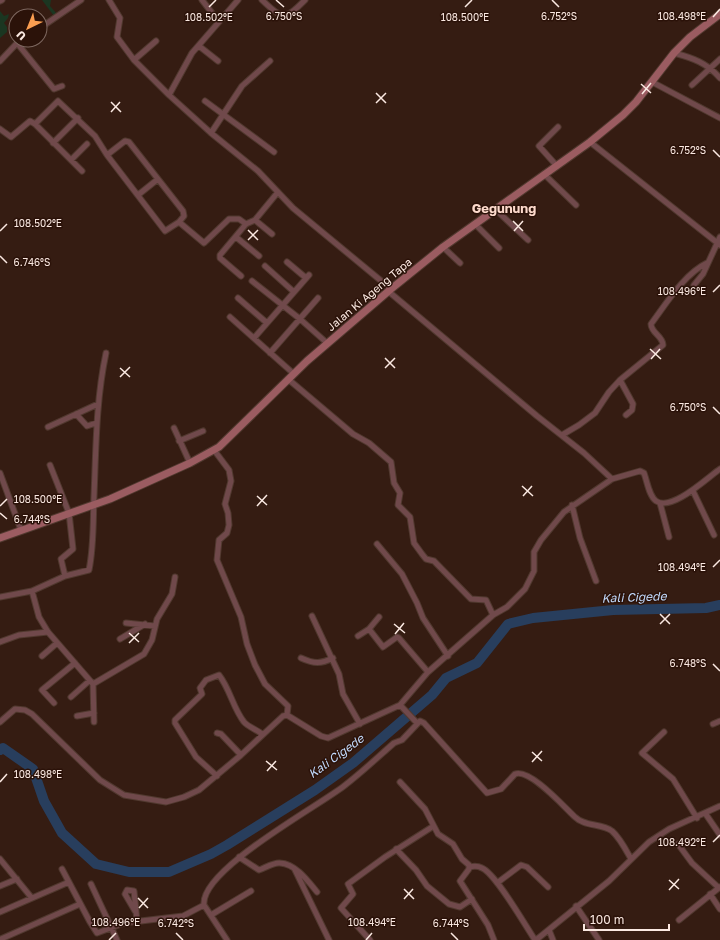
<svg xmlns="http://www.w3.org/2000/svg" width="720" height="940" font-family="'Golos Text',sans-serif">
	<rect width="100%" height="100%" fill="#351c12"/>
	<path fill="#1b3621" d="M42 0H51L50 6 57 14 54 16Z
		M0 11 4 16 9 14 8 18 4 23 7 27V32L0 38Z"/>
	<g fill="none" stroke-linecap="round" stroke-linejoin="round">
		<path stroke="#283e5d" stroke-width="10" d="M0 750 3 748 33 769 44 801 62 833 96 864 129 872H169L211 854 227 845 315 790 353 763 432 695 446 678 477 663 508 624 533 618 613 610 706 608 720 605"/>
		<g stroke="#51392f" stroke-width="7">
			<path id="street" d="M109 0 120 18 117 37 134 60 169 95 211 133 258 171 293 208 391 289
				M202 0 219 22
				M262 0C283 20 285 20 305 0
				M0 1 2 0
				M40 28 81 0
				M17 43 54 89 62 86
				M199 46 218 61
				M674 53C693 58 707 63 720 78
				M134 60 156 41
				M0 61 20 40
				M652 82 720 118
				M692 85 720 59
				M169 95 192 53 238 0
				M205 101 274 152
				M0 129 11 137 30 121 35 124
				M211 133 242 86 270 61
				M590 142 720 245
				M53 143 78 118
				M107 155 165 231 179 222 204 243 229 219H239L246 224
				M71 160 87 144
				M556 165 539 146 558 127
				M82 171 35 124 58 101 95 136 107 155 125 141 129 142 183 211 184 216 179 222
				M544 174 576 205
				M138 195 158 179
				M495 209 528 240
				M255 220 272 234
				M475 224 499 248
				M236 237 259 256
				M443 247 460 263
				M287 262 306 278
				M265 266 294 292
				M241 276 220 258V255L246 224 255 220 278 192
				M252 281 300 319 327 343
				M694 285 703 274 720 237
				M388 291 537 416 584 453 612 479
				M238 298 267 323
				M230 317 294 374
				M254 338 309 275
				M270 353 318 298
				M288 379 353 434 369 443 391 462 394 483 400 493 398 505 410 517 414 543 422 554 426 559 434 561 471 599 486 600 493 615
				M620 380 633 404 632 410 626 415
				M76 414 87 426 96 423
				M48 427 98 404
				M174 428 190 463
				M562 435 579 425 595 413 609 392 620 380 663 345C663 336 651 333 651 324 666 304 684 274 707 263
				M179 441 203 431
				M214 450 229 470 231 481 225 504 228 513 229 525 227 533 219 540 217 560 241 617 247 644 255 665 265 684 288 706 287 715
				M50 465 69 513 73 549 61 559 65 576
				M0 473 21 530
				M693 491 714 535
				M660 503 669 537
				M572 505 580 538 596 581
				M377 544 402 574 417 603 423 618 448 656
				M32 591 65 576 89 570C94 546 93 521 94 496 96 448 96 400 106 353
				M0 597 32 591 39 617 48 632 93 684 144 654 152 640 157 619 172 594 175 577
				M312 616 339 674 343 694 360 724
				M126 623 155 626
				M369 629 383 647 397 637 399 638 428 672
				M358 636 369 629 379 617
				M120 639 145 624
				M0 642 19 635 48 632
				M42 656 57 643
				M301 658C314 664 321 664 333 658
				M93 684 94 722
				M71 697 89 681
				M54 703 42 690 75 663
				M400 705 417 723
				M77 716 94 713
				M0 722 15 709 25 710 32 714 100 780 124 795 166 802 184 797 199 790 241 755 283 716 287 715 321 736 328 738 400 705 428 672 493 615 507 607 525 589 534 571V552L541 540 564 512 612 479 640 471 644 473C647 481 649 496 656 501 672 512 708 477 720 469
				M713 724 720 721
				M664 732 642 753 673 779 697 818
				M217 733 221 734 241 755
				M217 776 196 757 175 723V720L202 694 200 688 206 680 219 675C230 689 233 708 244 722 247 726 257 730 262 734
				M400 782 425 809 438 834 453 844 462 859 469 865V869L460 881 488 925 494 940
				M705 813 720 835
				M678 844 692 863 719 888
				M396 849 416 870 427 886 449 904 460 907 472 899
				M239 857 259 870C265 868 274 862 280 863 296 864 308 881 317 892
				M0 859 31 897
				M470 867C474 866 478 866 482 868 496 874 525 925 535 940
				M62 869 90 922 97 933 124 923 183 916 204 905 227 940
				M295 870 329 940
				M497 883 521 865 527 867 548 887
				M91 884 117 940
				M0 886 17 879
				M710 894 720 909
				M204 905C200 870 317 807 344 786 361 773 378 757 394 743L402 740 420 721 424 723 487 793 501 789 515 774C530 768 565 808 575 817 585 827 601 823 612 831 620 838 626 850 631 859
				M576 906 599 940
				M135 911 125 894 127 890 134 891 137 921
				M0 912 69 882
				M211 915 251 891
				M679 920 720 887
				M549 930 553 940
				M1 939 80 904
				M370 940 341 908 353 894 348 884 385 857 432 827
				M536 940 609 881 649 842 669 829 720 806"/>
		</g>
		<g stroke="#51392f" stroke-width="9">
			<path id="secondary" d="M0 538 110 499 190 463 219 447 307 361 391 289 443 247 590 142 623 115 636 102 674 53 690 37 720 14"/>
		</g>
		<use href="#street" stroke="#70494b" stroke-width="5"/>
		<use href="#secondary" stroke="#9b5c61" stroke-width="7"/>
	</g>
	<path fill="none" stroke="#fbe9e2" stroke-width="1.5" d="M276 0 284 7M552 0 559 7M209 7 216 0M465 7 472 0M713 17 720 9M641 84 651 93M376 93 386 103M642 94 651 83M111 102 121 112M376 103 386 93M111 112 120 102M713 150 720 157M513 221 523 231M248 230 258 240M0 231 7 224M514 231 523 221M248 240 258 230M0 256 7 263M713 292 720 285M650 349 661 359M385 358 395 368M651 359 660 349M120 368 130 377M385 368 395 358M120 377 130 367M713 407 720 414M522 486 533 496M257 496 267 505M523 496 532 486M0 506 7 499M257 506 267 495M0 513 7 519M713 567 720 560M660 614 670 624M394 624 405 633M660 624 670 614M129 633 139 642M395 634 404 623M129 643 139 633M713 664 720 671M532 752 542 761M266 761 277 770M532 762 542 751M267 771 276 761M0 782 7 774M713 842 720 835M669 880 679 889M404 889 414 899M669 890 679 879M138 898 148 908M404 899 413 889M139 908 148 898M176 933 183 940M451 933 458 940M109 940 116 933M366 940 372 933"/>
	<g text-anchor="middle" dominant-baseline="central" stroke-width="3" stroke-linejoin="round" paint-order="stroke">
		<g font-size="11" fill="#fbe9e2" stroke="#2b1209">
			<text transform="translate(369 294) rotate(-40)">Jalan Ki Ageng Tapa</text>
		</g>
		<g font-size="12" font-style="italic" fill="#c0d9fb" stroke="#2b1209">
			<text transform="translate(634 597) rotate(-2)">Kali Cigede</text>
			<text transform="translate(336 756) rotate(-36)">Kali Cigede</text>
		</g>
		<g font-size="13" font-weight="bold" fill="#fddacc" stroke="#2b1209">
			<text x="504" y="208">Gegunung</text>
		</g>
	</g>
	<g font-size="10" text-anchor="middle" fill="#fbe9e2" stroke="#2b1209" stroke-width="3" stroke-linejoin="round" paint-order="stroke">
		<text x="682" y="20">108.498°E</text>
		<text x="284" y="20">6.750°S</text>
		<text x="559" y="20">6.752°S</text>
		<text x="209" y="21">108.502°E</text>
		<text x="465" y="21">108.500°E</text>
		<text x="688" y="154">6.752°S</text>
		<text x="38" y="227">108.502°E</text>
		<text x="32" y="266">6.746°S</text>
		<text x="682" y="295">108.496°E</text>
		<text x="688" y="411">6.750°S</text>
		<text x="38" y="503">108.500°E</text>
		<text x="32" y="523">6.744°S</text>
		<text x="682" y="571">108.494°E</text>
		<text x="688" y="667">6.748°S</text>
		<text x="38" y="778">108.498°E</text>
		<text x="682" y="846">108.492°E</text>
		<text x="116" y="926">108.496°E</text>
		<text x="372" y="926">108.494°E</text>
		<text x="176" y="927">6.742°S</text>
		<text x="451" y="927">6.744°S</text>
	</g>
	<g transform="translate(28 28) rotate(223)"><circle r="19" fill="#2b1209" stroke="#7e6860"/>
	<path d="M0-3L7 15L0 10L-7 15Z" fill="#fb9e51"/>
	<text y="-6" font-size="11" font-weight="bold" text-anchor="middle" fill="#fbe9e2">U</text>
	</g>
	<path d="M584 924v6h85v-6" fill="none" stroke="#fbe9e2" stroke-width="2"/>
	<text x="590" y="924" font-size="12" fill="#fbe9e2" stroke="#2b1209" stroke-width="3" paint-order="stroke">100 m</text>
</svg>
